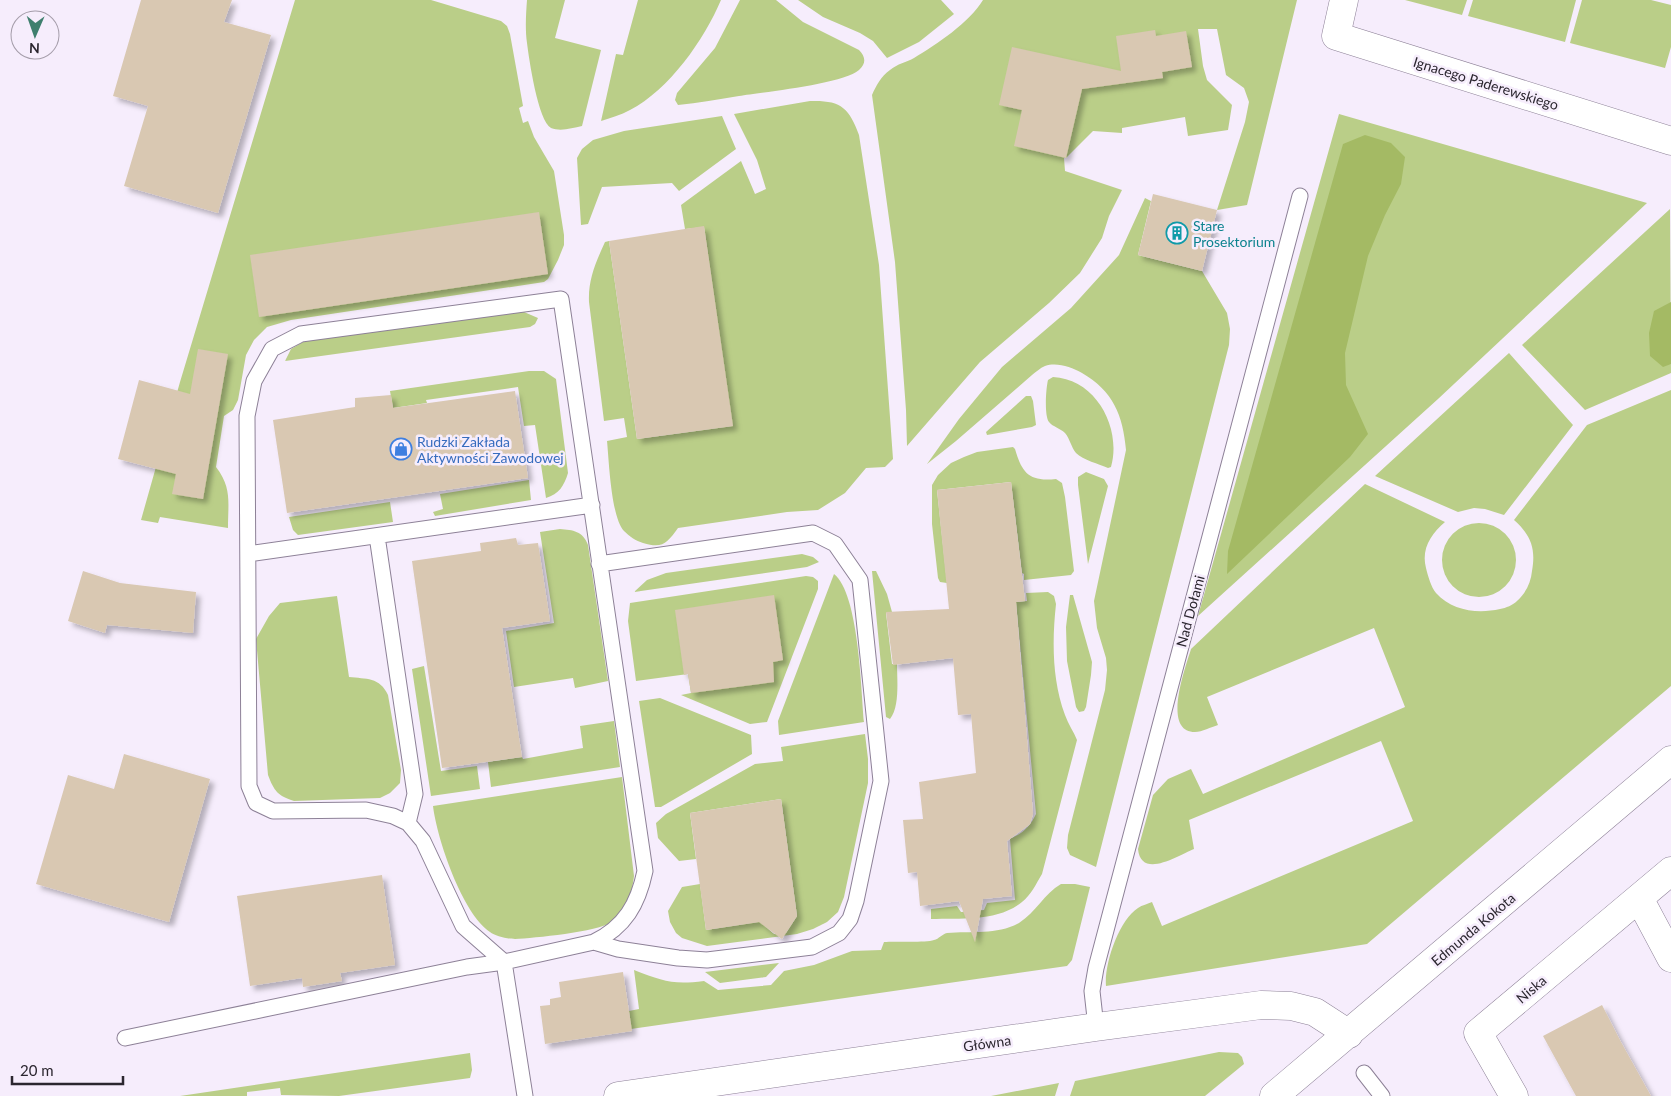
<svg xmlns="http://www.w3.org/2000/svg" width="1671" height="1096" font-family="Lato,sans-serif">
	<defs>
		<filter id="shadow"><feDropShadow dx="4.5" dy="4.5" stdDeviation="2.5" flood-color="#0004"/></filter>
	</defs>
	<rect width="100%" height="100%" fill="#f6edfc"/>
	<path fill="#bace88" d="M295 0H431L501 21 507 26 510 34 523 106 519 108 523 123 528 121 534 137 554 171 564 235V245L558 260 548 279 544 282 291 320 267 327 254 340 246 355 238 400 233 410 224 416 216 467C232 488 228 502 228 528L160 517 158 523 141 520 180 382Z
		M527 0H565L555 38 601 50 582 126C572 128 561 132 551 128 538 121 529 59 527 43 525 29 526 14 527 0Z
		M638 0H721C704 40 669 90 630 110 621 115 610 118 601 121L616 54 623 55Z
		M740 0H776L803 22 859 50C865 56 867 63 859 70 843 84 764 92 739 96 719 99 698 103 678 105L675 100 677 93 715 48Z
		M798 0H941L954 14 919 42 887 58 873 41 860 33 823 17Z
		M983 0H1297L1247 205 1217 210 1245 122 1249 102 1244 88 1226 75 1217 29H1198L1203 66 1207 80 1232 105 1228 130 1188 136 1185 117 1122 128V133L1093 131 1066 158H1064L1065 171 1122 190 1109 216 1102 238 1080 273 1049 303 980 362 907 446 906 410 895 262 872 95C876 86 881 76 890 70 897 64 907 62 914 58 937 44 969 23 983 0Z
		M1405 0H1467L1462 15Z
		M1473 0H1576L1565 42 1468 16Z
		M1582 0H1651L1671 5V47L1665 68 1570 43Z
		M810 101C840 100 849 107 859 135L879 265 893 459 885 467 866 468 845 493 818 510 787 512 678 528C667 543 663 549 643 543 636 541 629 536 624 531 611 517 609 461 607 441L627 437 624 418 604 421 589 302C588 279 596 262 605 242L609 241 637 439 732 426 704 227 685 229 681 205 741 161 755 194 766 189 757 160 734 114Z
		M1339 114 1647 203 1438 399 1198 616Z
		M722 116 736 149 679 191 672 183 602 187 588 224 581 225 577 158 582 149 593 140 624 131Z
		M1145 198 1151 201 1138 255 1202 271 1227 313 1230 329 1229 345 1096 867 1070 855 1067 848 1068 835 1105 690 1107 670 1106 658 1097 628 1094 601 1126 450C1123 415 1113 391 1082 373 1071 367 1057 362 1045 366 1040 368 1036 372 1032 375L956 441 927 464 959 419 1002 367 1071 308 1119 255Z
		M1670 209 1671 373 1585 410 1522 345Z
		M524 312 538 318 535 324 530 327 285 361 291 349 308 339Z
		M1509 353 1573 425 1504 515 1485 509 1474 508 1458 512 1375 476Z
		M529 371H544L556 379 568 473C564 486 559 494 546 498L535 425 524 426 518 387 426 400 427 403 393 408 390 391Z
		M1053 377C1096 379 1122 428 1111 467L1108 468C1099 464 1083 460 1076 453 1071 447 1070 439 1065 433 1060 428 1053 427 1049 422 1044 415 1046 388 1048 380Z
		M1671 390V686L1367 944 1106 986C1104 964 1119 920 1138 908 1142 905 1148 904 1152 902L1162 926 1413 821 1381 741 1189 820 1194 849C1179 855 1141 880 1138 849L1153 795 1168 779 1191 769 1203 794 1405 707 1374 628 1207 697 1218 725C1211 727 1202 732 1195 732 1161 732 1186 666 1191 649L1365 484 1445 522C1431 534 1421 549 1426 568 1428 576 1431 587 1436 593 1452 611 1478 614 1500 609 1506 608 1513 605 1517 601 1526 593 1531 582 1532 571 1536 549 1531 535 1514 520L1587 425Z
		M1026 396H1031L1033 401 1036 425 1032 427 987 435 986 432Z
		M1013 447 1015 449C1022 473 1029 482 1056 479L1062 483 1065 497 1074 571 1071 575 1024 580V574L1022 573 1011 482 937 490 947 583 940 582 938 578 932 524V485L938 475 951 463 964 457 977 452Z
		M1086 472 1104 479 1108 486 1088 564 1078 485V477Z
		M529 480 531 500 435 516 433 512 443 509 440 494Z
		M390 502 393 522 298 535 293 530 289 517Z
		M1442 560a37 37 0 1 1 74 0a37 37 0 1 1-74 0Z
		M560 529C573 530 583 531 588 545L608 681 575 688 573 678 514 687 506 631 554 623 540 532Z
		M802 554 813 557 819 562 807 567 634 592 647 580 666 573Z
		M872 571H876L887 594 892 612 886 613 892 664H897C897 679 900 707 890 719L886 717Z
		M834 574C859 594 861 689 864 722L779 735 778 721Z
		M806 576 813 577 818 581V589L767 722 750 724 681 695 691 693 688 674 636 681 628 621 630 603Z
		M1048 592 1054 596 1056 604C1052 641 1052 680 1065 715 1068 724 1074 732 1077 740L1042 874C1036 884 1031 895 1022 902 997 922 961 918 931 919V909L957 906 961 912 984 910 987 903 1015 900 1010 839C1023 833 1030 827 1036 814L1016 602 1027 601 1026 593Z
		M1070 595H1073L1092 662 1091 675 1086 707 1084 711 1079 712 1076 707 1067 661 1066 627Z
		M337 596 349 677C366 679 380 677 388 695L401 770 400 783 390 793 380 798 294 801C278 796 274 791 268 775L256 639 269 616 280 603Z
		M424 666 441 771 477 766 480 789 431 796 412 669Z
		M660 698 751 735 752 754 661 807H655L639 701Z
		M614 721 620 767 491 787 488 762 522 757 523 759 583 748 580 726Z
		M865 734 868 759V783L844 897 838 912 827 922 813 929 797 934 707 946 682 938 676 933 670 922 668 911 682 887 700 884 706 930 764 921 765 926 774 934 786 933 797 916 781 799 690 813 696 859 679 861 658 838 656 823 666 814 755 764 783 761 781 747Z
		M622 777 634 876C632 893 627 911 612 922 597 932 534 938 515 939 508 939 495 936 490 932 462 913 437 839 433 806Z
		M1061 884H1075L1090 887 1072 960 1067 966 631 1029 629 1011 639 1009 634 970C663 981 672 985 704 981L718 990 771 985 784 971 814 965 852 951 881 950 884 942C895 941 926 943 934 940 939 939 942 934 947 933 971 931 998 935 1019 923 1036 912 1044 894 1061 884Z
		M779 963 766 977 720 983 705 972Z
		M1219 1052 1238 1053 1242 1057 1244 1064 1205 1096H1070L1075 1081Z
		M470 1053 472 1070 470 1078 339 1096 281 1095 280 1088 247 1092V1096H180Z
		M1059 1083 1055 1096H991Z"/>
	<path fill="#a4ba64" d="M1365 135 1391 143 1405 157 1401 184 1385 215 1368 256 1345 353 1346 385 1368 434 1350 457 1227 574 1228 551 1343 144Z
		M1671 302V364L1663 367 1650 356 1649 333 1654 311Z"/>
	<path fill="#d9c8b2" filter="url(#shadow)" d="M141 0H232L224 22 271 35 218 213 124 186 148 106 113 96Z
		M1155 30 1156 36 1186 31 1192 67 1162 72 1163 78 1082 89 1066 158 1014 146 1022 110 999 105 1012 47 1121 71 1116 36Z
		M1153 194 1217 210 1202 271 1138 255Z
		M539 212 548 274 259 317 250 255Z
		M704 226 733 426 637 439 609 241Z
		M198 349 228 354 203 499 172 494 176 474 118 459 139 380 190 394Z
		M515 391 528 478 287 513 273 420 355 407V398L391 395 393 408Z
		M1011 482 1025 601 1016 602 1033 814 1030 824 1026 827 1007 841 1012 896 983 899 975 942 959 901 920 906 917 872 908 873 903 820 923 819 919 782 976 773 971 714 958 715 953 658 893 665 886 612 949 609 937 490Z
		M516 538 518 545 538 543 550 621 502 628 522 757 442 768 412 561 481 551 480 543Z
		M83 571 120 583 196 592 193 633 107 625 105 633 68 621Z
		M774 595 783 660 773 662 774 682 691 693 688 674 684 675 675 610Z
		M124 754 210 779 169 922 36 884 68 775 114 789Z
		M781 799 797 916 782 939 759 922 706 930 690 813Z
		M382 875 395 965 340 973 342 981 303 987 302 978 250 986 237 896Z
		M623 972 632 1031 545 1044 540 1006 550 1005V999L561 997 559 982Z
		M1602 1005 1621 1042 1651 1096H1576L1543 1036Z"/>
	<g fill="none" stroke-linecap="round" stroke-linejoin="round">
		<g stroke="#8d8197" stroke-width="17">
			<path id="service" d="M377 536 415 794 408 823
				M248 554 592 505
				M594 942 618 949 678 958 707 960 812 947 839 933 850 919 856 901 881 781 860 580 835 544 813 533 599 564
				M1096 1027 1092 991 1096 968 1300 196
				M125 1038 467 967 504 962 594 942C625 927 638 904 645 871L561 299 301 334 272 349 254 381 247 416 249 786 256 803 273 811 366 810 393 816 408 823 423 841 463 926 504 962 525 1096
				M1364 1073 1382 1096"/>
		</g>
		<g stroke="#8d8197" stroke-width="29">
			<path id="minor" d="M1344 0 1336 36 1671 141
				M1639 898 1671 958
				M1514 1096 1478 1033 1671 871"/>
		</g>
		<g stroke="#8d8197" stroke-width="29">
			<path id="tertiary" d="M618 1096 1096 1027 1261 1005 1291 1006 1315 1012 1349 1034
				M1274 1096 1671 760"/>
		</g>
		<use href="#service" stroke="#fff" stroke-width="15"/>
		<use href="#minor" stroke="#fff" stroke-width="28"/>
		<use href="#tertiary" stroke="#fff" stroke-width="28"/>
	</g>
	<defs>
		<g id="building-ring" transform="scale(1.125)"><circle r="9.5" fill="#f6edfc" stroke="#0f9aa8" stroke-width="1.5"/><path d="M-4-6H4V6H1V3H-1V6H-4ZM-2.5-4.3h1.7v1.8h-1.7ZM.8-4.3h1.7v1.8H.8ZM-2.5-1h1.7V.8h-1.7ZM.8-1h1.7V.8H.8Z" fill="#0f9aa8"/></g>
		<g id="shop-ring" transform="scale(1.125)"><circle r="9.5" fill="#f6edfc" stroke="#3f7fe0" stroke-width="1.5"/><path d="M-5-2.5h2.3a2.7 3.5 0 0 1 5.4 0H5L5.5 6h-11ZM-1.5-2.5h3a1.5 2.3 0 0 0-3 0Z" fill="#3f7fe0"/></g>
	</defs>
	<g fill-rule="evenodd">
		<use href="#building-ring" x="1177" y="233"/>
		<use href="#shop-ring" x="401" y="449"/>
	</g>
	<g text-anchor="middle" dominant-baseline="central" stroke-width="5" stroke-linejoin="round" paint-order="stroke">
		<g font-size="14" fill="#2b262f" stroke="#f6edfc">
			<text transform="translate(1486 83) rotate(17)">Ignacego Paderewskiego</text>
			<text transform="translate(1190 611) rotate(-75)">Nad Dołami</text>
			<text transform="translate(1473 929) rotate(-40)">Edmunda Kokota</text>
			<text transform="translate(1531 989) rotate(-40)">Niska</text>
			<text transform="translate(987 1043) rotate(-8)">Główna</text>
		</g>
		<g font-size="14" fill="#0d838f" stroke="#f6edfc" text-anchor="start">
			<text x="1193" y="225">Stare<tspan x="1193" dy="16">Prosektorium</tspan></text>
		</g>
		<g font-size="14" fill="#366cbe" stroke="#f6edfc" text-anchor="start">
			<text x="417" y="441">Rudzki Zakłada<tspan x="417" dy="16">Aktywności Zawodowej</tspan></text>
		</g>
	</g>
	<g transform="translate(35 35) rotate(182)"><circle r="24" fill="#f6edfc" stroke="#a59daa"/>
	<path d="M0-4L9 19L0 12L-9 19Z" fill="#3f7f6e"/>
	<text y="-8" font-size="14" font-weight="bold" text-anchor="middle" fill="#2b262f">N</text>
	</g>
	<path d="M12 1076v8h111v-8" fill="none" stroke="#2b262f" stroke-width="2.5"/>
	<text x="20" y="1076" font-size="15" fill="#2b262f" stroke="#f6edfc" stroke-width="4" paint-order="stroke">20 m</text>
</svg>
